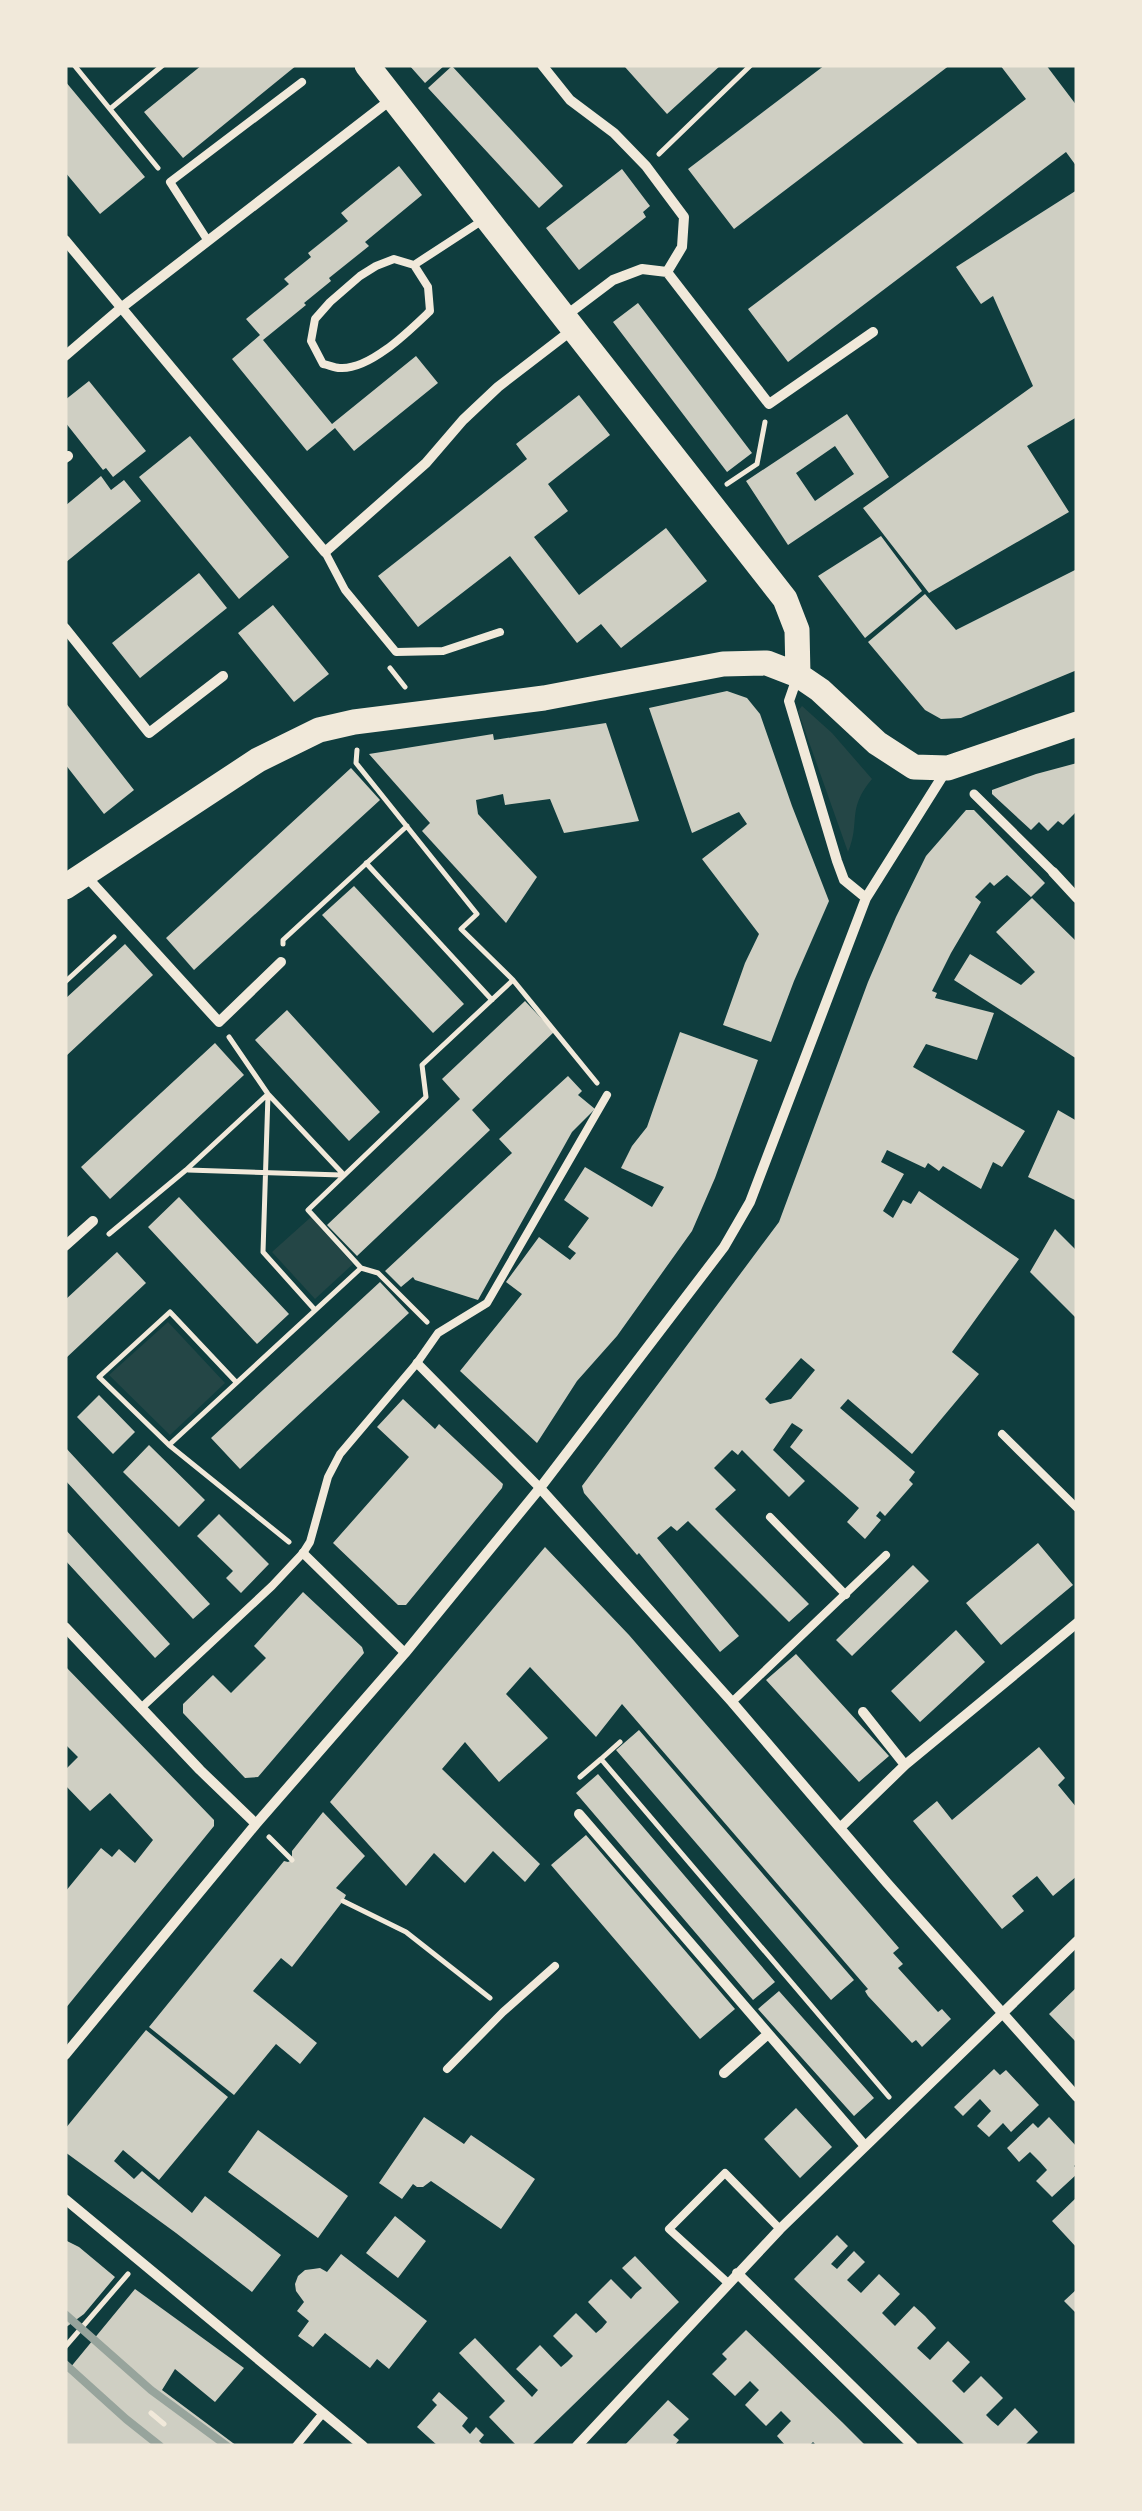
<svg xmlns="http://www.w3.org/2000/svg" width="1142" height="2511" font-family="Helvetica,sans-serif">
	<rect width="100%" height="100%" fill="#0f3d3e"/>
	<path fill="#244646" d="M802 706 832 733 872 779C846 810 861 821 848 852L798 711Z
		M311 1217 353 1264 315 1299 272 1252Z
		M168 1322 225 1383 170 1435 109 1375Z"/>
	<path fill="#cfcfc3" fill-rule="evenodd" d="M202 65H297L183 158 144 112Z
		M409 65H445L425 83Z
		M628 65H721L667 114 625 67Z
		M825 65H950L734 229 688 169Z
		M1000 65H1046L1077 106V167L1066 152 788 362 748 309 1026 99Z
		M452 66 563 186 539 208 428 88Z
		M65 81 145 177 100 214 65 172Z
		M399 166 422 195 365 242 369 246 329 278 331 281 304 303 306 305 263 340 332 424 416 356 438 383 354 451 335 428 307 451 232 359 260 335 246 319 289 284 284 279 311 257 308 253 348 221 341 213Z
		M622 169 650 206 643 212 646 217 579 270 546 228Z
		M1077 190V417L1027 446 1069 512 929 593 863 508 1033 386 993 296 981 304 956 267Z
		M638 303 752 453 727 472 613 322Z
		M89 381 146 451 113 477 106 468 103 470 65 422V400Z
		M579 395 610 435 548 484 568 511 534 537 579 595 666 528 707 581 621 648 601 624 577 643 510 556 418 627 378 576 527 459 516 444Z
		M847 414 889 477 788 545 746 481ZM835 446 854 474 815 501 796 473Z
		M190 436 289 557 239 599 139 477Z
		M101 476 111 490 124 480 141 501 65 563V506Z
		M881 536 922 591 865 638 818 576Z
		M1077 569V670L961 718 941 719 925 710 868 642 925 594 956 630Z
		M199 573 227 608 140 678 112 643Z
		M273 605 329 674 294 702 238 633Z
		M727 691 747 698 760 714 792 806 829 901 794 981 771 1042 723 1025 745 963 759 934 702 859 747 824 739 812 692 833 649 708Z
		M65 702 134 790 104 814 65 764Z
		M606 723 639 821 564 833 550 799 505 805 503 794 476 800 478 814 537 877 506 923 422 831 430 823 369 754 493 734 494 740Z
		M1077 763V815L1075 813 1063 825 1058 821 1048 831 1039 822 1031 830 992 794V790L1036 774Z
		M351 768 380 800 194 970 166 938Z
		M966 810H974L1045 883 1031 897 1007 875 994 886 990 882 975 897 981 902 951 953 932 991 937 993 935 998 994 1013 977 1060 926 1044 913 1067 1025 1131 1002 1167 993 1162 981 1189 943 1166 939 1171 928 1163 925 1168 887 1150 881 1162 904 1174 883 1211 893 1218 903 1200 911 1204 919 1191 1019 1259 952 1352 979 1374 912 1454 848 1399 840 1408 915 1472 909 1480 913 1484 885 1516 880 1511 876 1516 881 1520 865 1539 847 1522 859 1508 790 1447 803 1430 792 1423 773 1450 805 1481 789 1497 742 1450 738 1455 732 1450 714 1468 736 1490 715 1509 809 1604 789 1622 688 1521 677 1531 671 1526 657 1538 739 1636 720 1652 639 1553 637 1555 584 1493 582 1486 779 1222 868 982 896 917 926 856ZM801 1358 815 1370 791 1399 770 1404 765 1399Z
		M354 886 464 1004 433 1033 322 915Z
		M1032 898 1077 942V1059L954 980 970 954 1021 985 1035 972 996 932Z
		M125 944 153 975 65 1057V999Z
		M525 1001 554 1032 472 1110 490 1130 357 1256 327 1225 460 1099 442 1079Z
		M287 1010 380 1112 349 1141 255 1040Z
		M680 1032 758 1060 715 1178 692 1231 617 1336 577 1381 537 1443 460 1371 522 1294 506 1282 539 1237 570 1260 576 1253 568 1247 589 1218 564 1200 585 1167 652 1207 664 1187 621 1168 632 1146 647 1127Z
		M215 1043 244 1075 110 1199 81 1167Z
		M568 1076 582 1091 578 1095 595 1109 572 1132 478 1300 415 1280 413 1277 401 1287 385 1271 512 1153 499 1139Z
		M1058 1110 1077 1121V1201L1028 1177Z
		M179 1197 289 1314 257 1344 148 1227Z
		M1055 1229 1077 1251V1319L1030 1272Z
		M117 1252 146 1283 65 1359V1300Z
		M380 1282 409 1313 240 1469 211 1438Z
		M99 1395 135 1432 113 1454 77 1417Z
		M403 1399 435 1429 439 1424 503 1484 502 1488 406 1605H398L333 1543 409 1457 377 1427Z
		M149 1445 205 1500 179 1527 123 1472Z
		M65 1447 210 1604 193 1619 65 1480Z
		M219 1514 269 1564 241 1593 226 1578 233 1571 197 1536Z
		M65 1529 170 1644 155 1658 65 1560Z
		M1038 1543 1073 1585 1001 1645 966 1603Z
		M545 1547 629 1635 899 1948 893 1953 903 1964 898 1968 938 2012 942 2009 951 2019 922 2047 916 2040 912 2043 868 1996 865 1991 868 1989 622 1704 596 1737 530 1667 506 1694 548 1738 499 1782 465 1742 442 1769 540 1864 525 1882 493 1851 465 1883 434 1853 406 1886 330 1802Z
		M913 1565 929 1581 852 1656 836 1640Z
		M303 1592 362 1647 364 1653 258 1777 245 1778 183 1713V1704L213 1675 231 1693 266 1658 254 1646Z
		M956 1630 985 1662 920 1722 891 1691Z
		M796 1654 889 1756 859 1782 766 1680Z
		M65 1666 214 1820V1826L65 2009V1892L101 1848 112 1857 119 1849 135 1863 153 1840 110 1793 90 1811 65 1785V1770L78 1757 65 1744Z
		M639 1730 854 1980 831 2000 616 1750Z
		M1039 1747 1065 1778 1058 1785 1077 1808V1876L1053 1896 1037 1876 1012 1896 1024 1911 1002 1929 913 1821 937 1801 952 1820Z
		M598 1774 775 1982 753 2000 576 1793Z
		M323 1812 365 1856 336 1888 346 1895 343 1901 292 1967 281 1958 253 1991 317 2043 300 2064 276 2044 234 2095 149 2027 284 1861 288 1862 292 1860V1851Z
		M586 1835 735 2009 700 2039 551 1865Z
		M1077 1987V2043L1049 2014Z
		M779 1991 874 2098 854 2116 758 2009Z
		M146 2030 228 2097 159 2180 123 2150 114 2161 134 2179 142 2171 192 2213 205 2196 281 2255 252 2292 176 2233 65 2152V2129Z
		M994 2069 1000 2075 1006 2070 1039 2105 1011 2132 1003 2123 989 2137 977 2126 991 2111 980 2099 963 2116 954 2107Z
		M796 2108 832 2147 800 2178 764 2139Z
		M424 2117 464 2144 471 2135 535 2179 501 2229 431 2181 423 2187H417L413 2184 402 2199 379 2183Z
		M1049 2117 1077 2147V2163L1074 2166 1077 2169V2174L1052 2197 1036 2181 1047 2170 1040 2162 1030 2152 1019 2162 1007 2148 1033 2123 1038 2128Z
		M258 2130 348 2196 318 2238 228 2172Z
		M1077 2197V2248L1052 2221Z
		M395 2216 426 2241 398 2278 366 2253Z
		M837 2235 848 2246 831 2264 837 2269 854 2251 865 2262 847 2280 861 2293 879 2274 900 2294 882 2313 895 2326 914 2306 925 2316 936 2328 917 2348 930 2360 948 2341 970 2362 952 2381 964 2393 981 2376 1003 2398 986 2415 992 2421 998 2426 1015 2408 1038 2432 1024 2446H966L794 2279Z
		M65 2240 79 2247 115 2277 84 2314 65 2328Z
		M341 2254 427 2321 389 2369 377 2359 370 2368 325 2333 313 2347 298 2336 309 2321 297 2311 304 2302 296 2291 295 2284 298 2276 305 2270 313 2269 320 2268 327 2272Z
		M635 2256 679 2302 531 2446H517L489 2417 505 2401 459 2353 475 2338 532 2397 538 2390 516 2369 540 2345 561 2367 567 2362 573 2356 553 2336 576 2313 596 2333 602 2328 607 2322 588 2302 611 2279 631 2299 636 2293 642 2288 622 2268Z
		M135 2289 244 2368 215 2402 175 2369 162 2390 237 2446H65V2374Z
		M1077 2289V2314L1064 2301Z
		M746 2330 842 2422 866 2446H817L813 2442 809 2446H786L777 2436 791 2421 781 2411 766 2426 745 2405 759 2390 750 2381 735 2396 712 2374 727 2359 722 2354Z
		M439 2392 468 2418 462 2426 470 2434 476 2427 484 2435 479 2441 484 2446H438L417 2427 437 2405 432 2400Z
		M668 2400 689 2419 673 2435 679 2440 674 2446H624Z"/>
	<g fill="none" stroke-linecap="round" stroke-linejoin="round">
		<path stroke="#f1e9da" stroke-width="5" d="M74 65 158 168
			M110 109 163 65
			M659 154 751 65
			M727 484 757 464 765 422
			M390 668 405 687
			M357 750 356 763 477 914 461 929 513 980 597 1083
			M366 863 492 1000
			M283 944V940L407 826
			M65 982 114 937
			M229 1037 268 1094 344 1175
			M268 1094 263 1252 315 1310
			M188 1170 341 1175
			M109 1234 186 1170 268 1094
			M361 1268 378 1273 427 1322
			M236 1382 170 1312 99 1377 169 1445 289 1542
			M169 1445 361 1268 308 1210 426 1097 422 1065 513 980
			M601 1759 620 1742
			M580 1777 601 1759 889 2097
			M269 1837 292 1860
			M343 1901 406 1932 490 1998
			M65 2347 128 2274
			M151 2413 164 2424"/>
		<path stroke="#f1e9da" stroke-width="8" d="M208 241 170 182 302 82
			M414 265 428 287 430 311C409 331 370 370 340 368 334 368 329 365 323 364L311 341 315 319 330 302 360 276 376 266 394 259 414 265 483 220
			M325 552 345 590 396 652 443 651 500 632
			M1002 1434 1077 1508
			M770 1517 846 1595
			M732 1702 886 1555
			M141 1708 272 1586 303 1553 310 1542 328 1477 340 1454 417 1363 438 1333 487 1303 607 1095
			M447 2069 503 2012 555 1966
			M728 2283 669 2229 725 2173 780 2229
			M296 2446 323 2413"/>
		<path stroke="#f1e9da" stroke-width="9" d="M974 794 1053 872
			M417 1363 540 1488
			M303 1553 405 1653"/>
		<path stroke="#f1e9da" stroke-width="10" d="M542 65 570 100 614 133 646 166 684 217 682 247 667 272 642 269 613 280 564 317
			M65 240 325 552 426 463 463 420 498 387 572 330
			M667 272 769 404 873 332
			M65 356 121 308 393 98
			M65 458 68 456
			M65 628 149 733 223 676
			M798 675 789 701 837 861 844 880 866 898
			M1053 872 1077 898
			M85 875 219 1022 281 962
			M65 1246 93 1221
			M540 1488 732 1702 887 1883 1077 2097
			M65 1627 200 1770 256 1824
			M863 1712 905 1765
			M579 1814 865 2146
			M840 1828 905 1765 1077 1623
			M65 2055 256 1824 405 1653 540 1488 724 1247 750 1202 866 898 947 769
			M724 2073 768 2034
			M65 2199 363 2446
			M737 2273 913 2446
			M577 2446 780 2229 1077 1941"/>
		<path stroke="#f1e9da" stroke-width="25" d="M367 65 785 599 797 630 798 675
			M65 887 258 760 319 730 354 722 544 698 723 664 767 663 798 675 820 690 877 743 914 767 948 768 1077 724"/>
		<path stroke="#97a49c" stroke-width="8" d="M65 2314 151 2390 227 2446
			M65 2364 126 2419 160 2446"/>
	</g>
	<rect width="1142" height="2511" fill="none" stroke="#f1e9da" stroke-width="135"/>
</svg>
